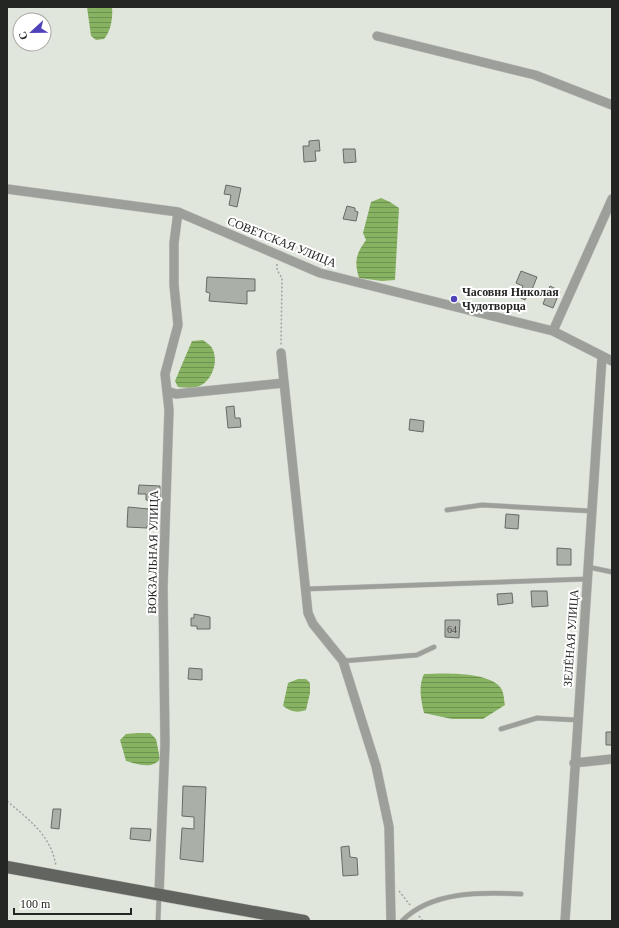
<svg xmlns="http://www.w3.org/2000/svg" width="619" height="928" font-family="Georgia,serif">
	<defs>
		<pattern id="water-rules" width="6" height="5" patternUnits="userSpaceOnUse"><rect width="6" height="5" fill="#86b261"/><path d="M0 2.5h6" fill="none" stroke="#6d9150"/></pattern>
	</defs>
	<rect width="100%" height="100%" fill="#e1e6dd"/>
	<path fill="url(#water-rules)" d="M87 7H112C113 17 111 32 104 39L96 40 91 36Z
		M381 198 390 202 399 208 395 280 382 281 359 278C354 261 356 254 366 240L363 233 371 202Z
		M203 340C206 343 211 345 212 348 220 362 211 385 194 388 189 388 183 387 178 387L175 381 192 341Z
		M424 674C442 673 493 671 502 690 504 694 504 701 505 705L483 719H452L424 713C421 700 418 687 424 674Z
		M298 679H306L310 683V693L306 710C297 713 291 712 283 706L288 683Z
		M137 733H150L156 739 160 759C152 770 137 764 126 761L120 740 126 734Z"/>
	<path fill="#aaafa7" stroke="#676b63" d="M319 140 320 151H315L316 161 304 162 303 146H309V141Z
		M343 149H355L356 162 344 163Z
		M226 185 241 188 237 207 229 205 231 195 224 194Z
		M347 206 355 208V211L358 212 356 221 343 219Z
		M521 271 537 277 531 292 529 291 525 300 519 297 523 286 516 283Z
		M207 277 255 279V291H247V304L209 301 210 293 206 292Z
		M550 286 560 291 553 308 543 304Z
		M234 406 235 418H240L241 427 228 428 226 407Z
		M410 419 424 421 423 432 409 430Z
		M139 485 160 486V501L146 500V494H138Z
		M128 507 149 509 147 528 127 527Z
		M506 514 519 515 518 529 505 528Z
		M557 548 571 549V565H557Z
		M531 591H547L548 606 532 607Z
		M512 593 513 603 498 605 497 594Z
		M194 614 210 617V629H197V626H191V618H194Z
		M445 620H460L459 638 445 637Z
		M189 668 202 669V680L188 679Z
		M606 732H612V745H606Z
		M183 786 206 787 203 862 180 859 182 828 194 829V817L182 816Z
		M53 809H61L59 829 51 828Z
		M131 828 151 829 150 841 130 839Z
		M349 846 350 857 357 858 358 875 343 876 341 847Z"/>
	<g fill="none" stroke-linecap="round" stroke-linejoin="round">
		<g stroke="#bfc3bc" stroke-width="5.5">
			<path id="lane" d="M447 510 482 505 591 511
				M588 567 612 572
				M306 589 587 579
				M343 661 417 655 434 647
				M501 729 537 718 577 720
				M158 921 159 896
				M402 921C431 891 482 892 521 894"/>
		</g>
		<g stroke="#bfc3bc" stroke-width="10">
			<path id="street" d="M377 36 535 75 612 105
				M7 189 178 212 320 273 553 331 612 361
				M553 331 612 199
				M281 353 308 613 313 624 343 661 376 766 389 827 391 921
				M167 391 176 394 284 383
				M574 763 612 759
				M159 894 165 744 163 587 169 410 165 374 178 325 174 285V243L178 212
				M565 921 602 357"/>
		</g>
		<g stroke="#bfc3bc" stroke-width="13">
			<path id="primary" d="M7 867 304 921"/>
		</g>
		<path stroke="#a1a59e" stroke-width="1.5" stroke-dasharray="2 2" stroke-linecap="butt" d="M277 264V270L282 278 281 346
			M7 801C29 820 51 835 56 866
			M399 891 410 905
			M419 916 423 921"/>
		<use href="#lane" stroke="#9d9f9b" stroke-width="4.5"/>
		<use href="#street" stroke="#9d9f9b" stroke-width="9"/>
		<use href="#primary" stroke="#62655f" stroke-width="12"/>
	</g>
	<circle fill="#5043ba" stroke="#fff" stroke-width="1.5" cx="454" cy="299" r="4"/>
	<g text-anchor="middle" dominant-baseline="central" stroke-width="4" stroke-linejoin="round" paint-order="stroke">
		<g font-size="10" fill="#464844">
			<text x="452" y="629">64</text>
		</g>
		<g font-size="12" fill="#242623" stroke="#fff">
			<text transform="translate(282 242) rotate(22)">СОВЕТСКАЯ УЛИЦА</text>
			<text transform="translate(153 552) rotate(-89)">ВОКЗАЛЬНАЯ УЛИЦА</text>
			<text transform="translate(571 638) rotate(-86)">ЗЕЛЁНАЯ УЛИЦА</text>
		</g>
		<g font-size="12" font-weight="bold" fill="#242623" stroke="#fff" text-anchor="start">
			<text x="462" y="292">Часовня Николая<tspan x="462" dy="14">Чудотворца</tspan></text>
		</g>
	</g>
	<rect width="619" height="928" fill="none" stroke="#242623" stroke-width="16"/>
	<g transform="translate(32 32) rotate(248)"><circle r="19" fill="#ffffff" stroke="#a7a8a7"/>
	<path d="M0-3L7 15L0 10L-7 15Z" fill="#5043ba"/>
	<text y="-6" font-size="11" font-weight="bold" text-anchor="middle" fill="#242623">С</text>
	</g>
	<path d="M14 908v6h117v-6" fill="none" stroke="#242623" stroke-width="2"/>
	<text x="20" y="908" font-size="12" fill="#242623" stroke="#ffffff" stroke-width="3" paint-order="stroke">100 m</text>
</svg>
